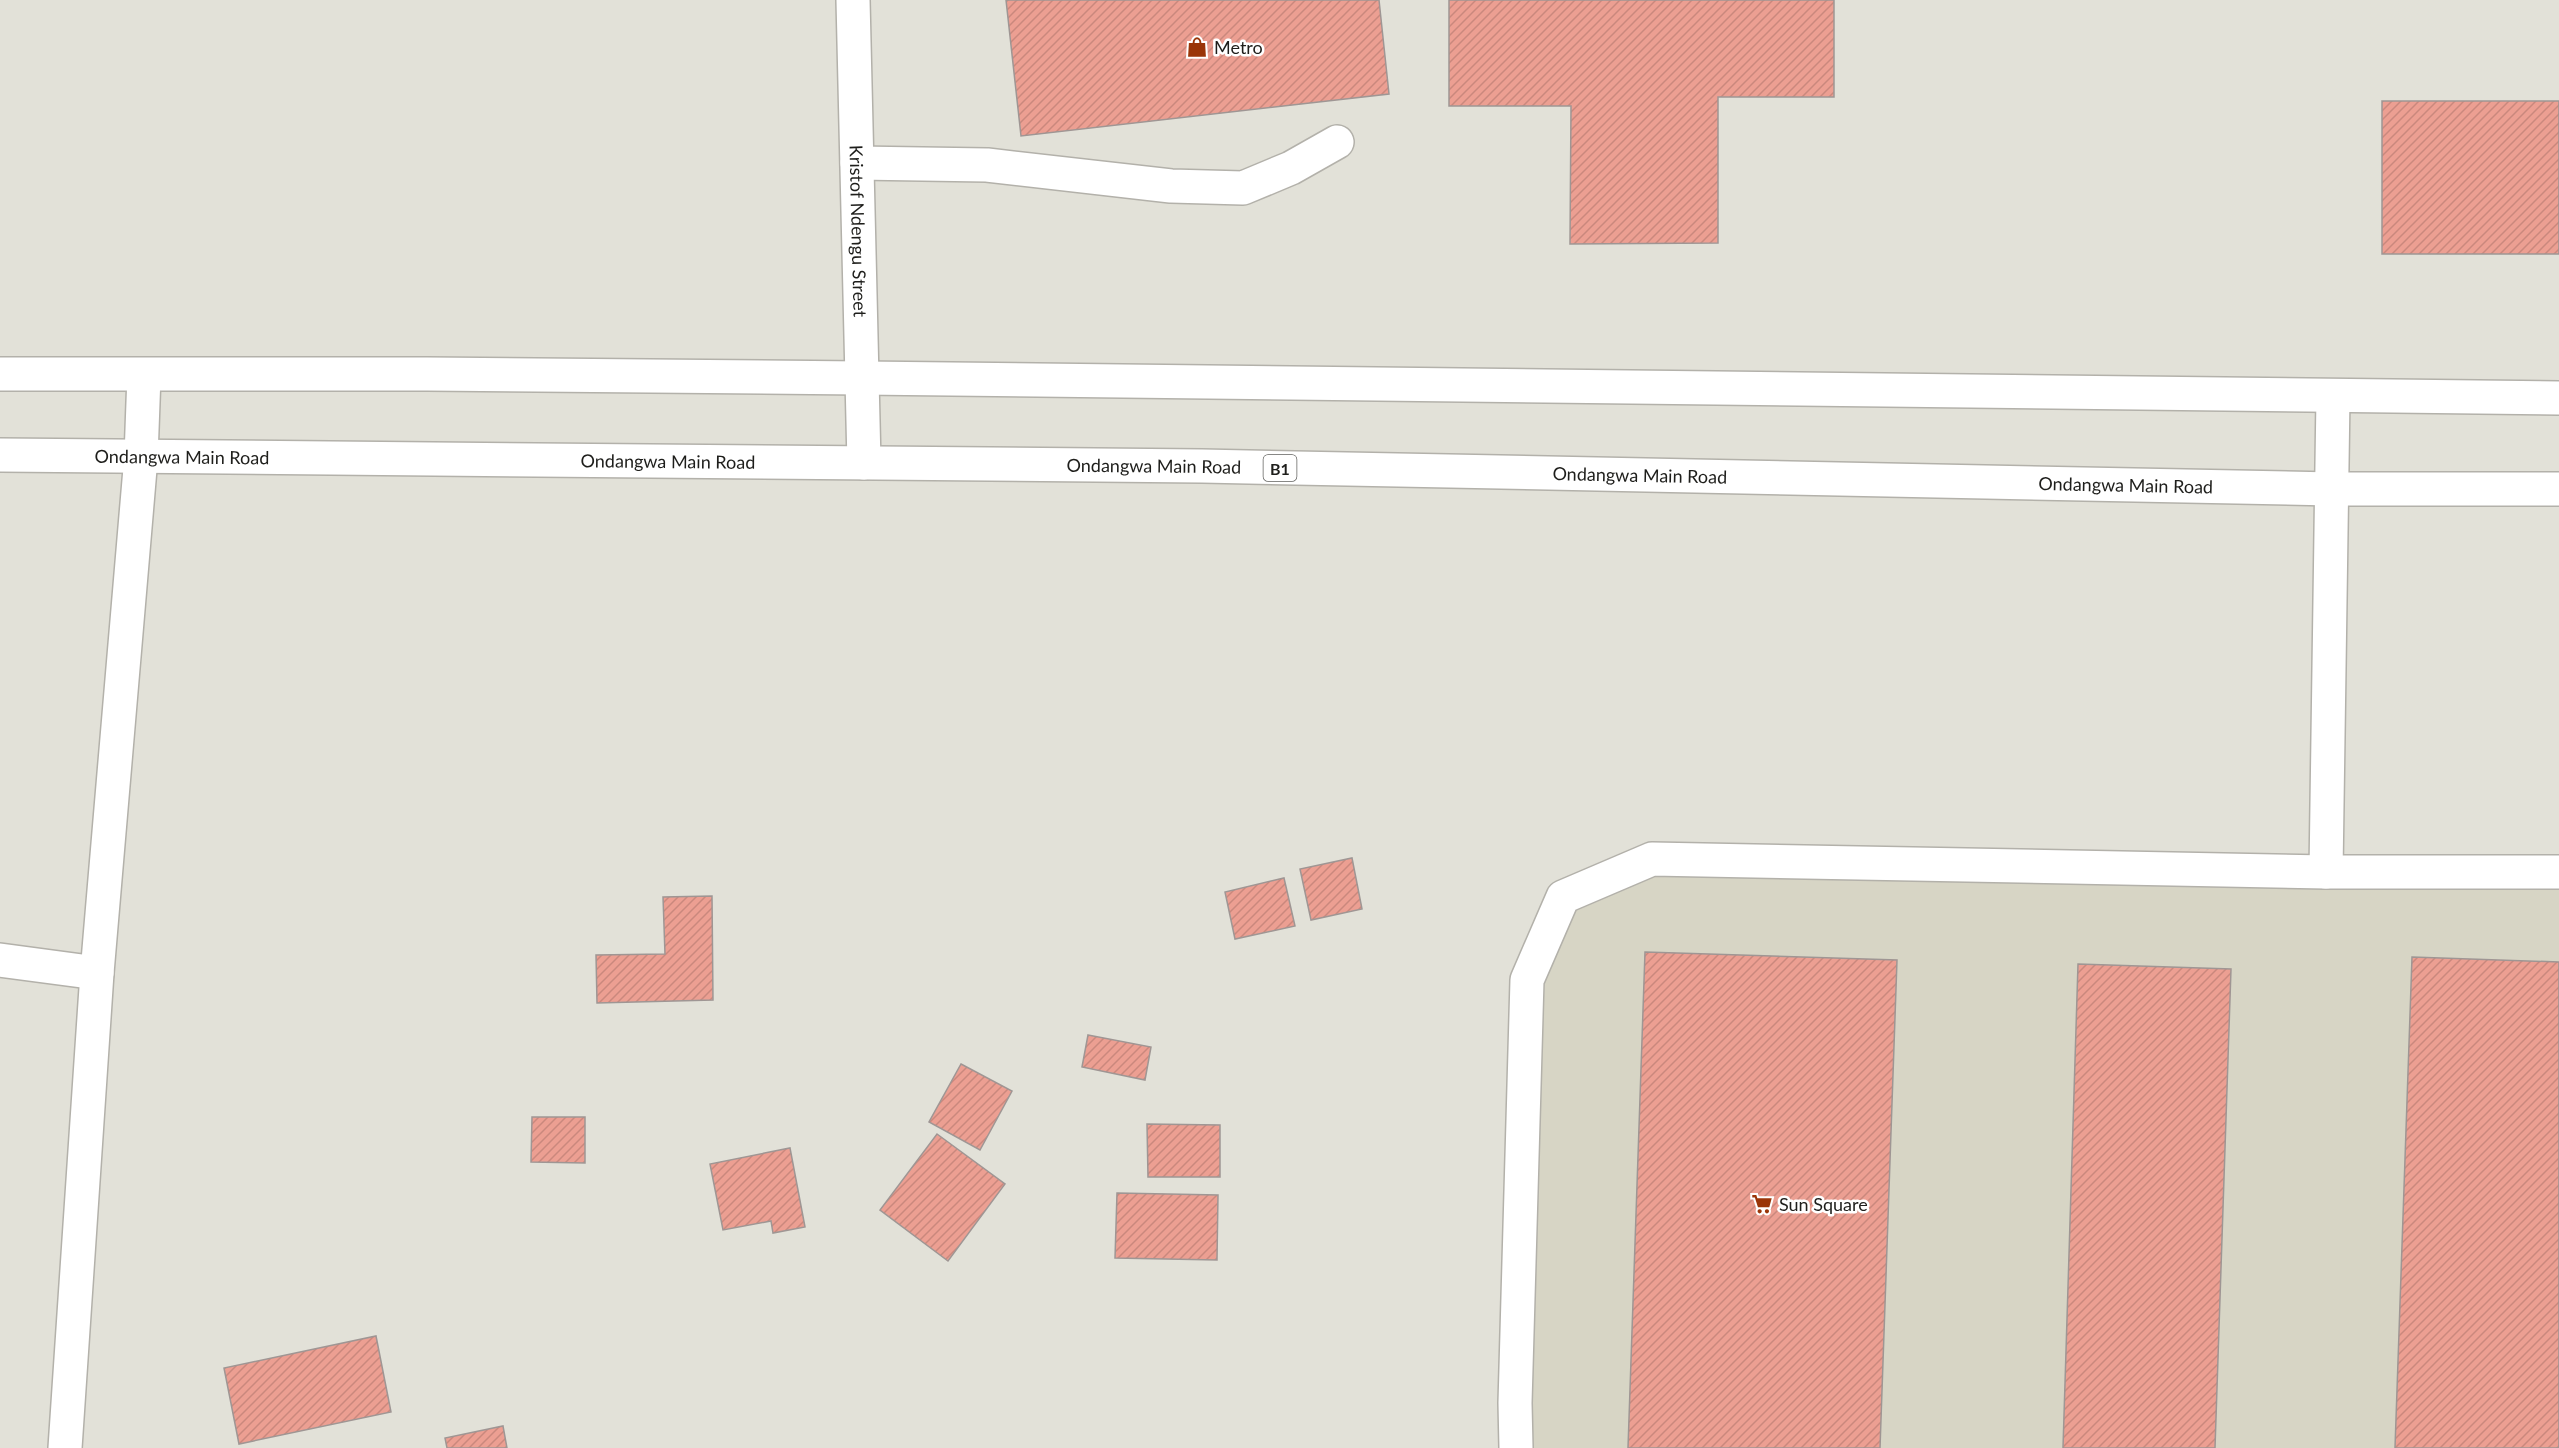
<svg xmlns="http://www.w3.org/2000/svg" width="2559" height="1448" font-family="Lato,sans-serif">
	<defs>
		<pattern id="building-hatch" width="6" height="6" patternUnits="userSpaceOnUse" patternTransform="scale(1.5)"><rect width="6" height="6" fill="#ec9f92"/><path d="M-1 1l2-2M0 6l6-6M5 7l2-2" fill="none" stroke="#ca887d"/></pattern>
	</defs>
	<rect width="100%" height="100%" fill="#e2e1d8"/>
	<path fill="#d7d5c5" d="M1652 859 2559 872V1448H1516L1527 980 1563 897Z"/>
	<path fill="url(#building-hatch)" stroke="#9f9694" stroke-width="1.5" d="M1006 0H1379L1389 94 1021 136Z
		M1449 0H1834V97H1718V243L1570 244 1571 106H1449Z
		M2382 101H2559V254H2382Z
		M1352 858 1362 909 1311 920 1300 869Z
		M1284 878 1295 926 1235 939 1225 892Z
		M712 896 713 1000 597 1003 596 955 665 954 663 897Z
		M1645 952 1897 960 1880 1448H1628Z
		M2412 957 2559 962V1448H2395Z
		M2078 964 2231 969 2215 1448H2063Z
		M1088 1035 1151 1047 1145 1080 1082 1067Z
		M961 1064 1012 1091 980 1150 929 1122Z
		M532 1117H585V1163L531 1162Z
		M1147 1124 1220 1125V1177H1148Z
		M937 1134 1005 1184 948 1261 880 1210Z
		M790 1148 805 1227 773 1233 771 1221 723 1230 710 1164Z
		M1117 1193 1218 1195 1217 1260 1115 1258Z
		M376 1336 391 1412 239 1444 224 1368Z
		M503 1426 507 1448H447L445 1438Z"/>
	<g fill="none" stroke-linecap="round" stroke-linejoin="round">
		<g stroke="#b3b1aa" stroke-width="36">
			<g id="minor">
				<path id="s1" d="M853 0 864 463"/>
				<path d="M857 163 987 165 1171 186 1243 188 1291 168 1337 142"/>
				<path d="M2326 872 2333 396"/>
				<path d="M0 960 97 973"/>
				<path d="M65 1448 97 973 141 457 144 375"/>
				<path d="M1516 1448 1515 1403 1527 980 1563 897 1652 859 2326 872H2559"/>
			</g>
		</g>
		<g stroke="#b3b1aa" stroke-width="36">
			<g id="major">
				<path d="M0 374H427L862 378 2559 398"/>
				<path id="s2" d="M0 455 1202 466 2333 489H2559"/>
			</g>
		</g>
		<use href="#minor" stroke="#fff" stroke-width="33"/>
		<use href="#major" stroke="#fff" stroke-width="33"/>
	</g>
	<defs>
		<g id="shop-bare" transform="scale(1.62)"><path d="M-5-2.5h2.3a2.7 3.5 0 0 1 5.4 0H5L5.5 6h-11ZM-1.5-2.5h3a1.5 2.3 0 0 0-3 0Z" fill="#9a3508" stroke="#fff" stroke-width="2.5" paint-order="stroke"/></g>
		<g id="supermarket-bare" transform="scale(1.62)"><path d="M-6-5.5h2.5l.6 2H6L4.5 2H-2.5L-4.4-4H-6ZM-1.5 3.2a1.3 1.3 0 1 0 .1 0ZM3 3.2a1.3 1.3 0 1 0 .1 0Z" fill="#9a3508" stroke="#fff" stroke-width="2.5" paint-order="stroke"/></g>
	</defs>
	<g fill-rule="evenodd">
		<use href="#shop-bare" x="1197" y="47"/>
		<use href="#supermarket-bare" x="1762" y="1204"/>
	</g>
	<g text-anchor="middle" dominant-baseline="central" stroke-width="5" stroke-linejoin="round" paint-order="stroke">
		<rect fill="#fff" stroke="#62625f" stroke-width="1.5" x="1263.5" y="455" width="33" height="26" rx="4.5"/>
		<g font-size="16" font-weight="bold" fill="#1e1e1b">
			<text x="1280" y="468">B1</text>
		</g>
		<g font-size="18" fill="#1e1e1b" stroke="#fff" text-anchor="start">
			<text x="1214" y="47">Metro</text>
			<text x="1779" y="1204">Sun Square</text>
		</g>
		<g font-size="18" fill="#1e1e1b" stroke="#fff">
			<text stroke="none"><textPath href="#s1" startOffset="231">Kristof Ndengu Street</textPath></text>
			<text stroke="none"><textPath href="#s2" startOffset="182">Ondangwa Main Road</textPath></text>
			<text stroke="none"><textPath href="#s2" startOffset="668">Ondangwa Main Road</textPath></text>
			<text stroke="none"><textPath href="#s2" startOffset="1154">Ondangwa Main Road</textPath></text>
			<text stroke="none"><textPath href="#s2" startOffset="1640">Ondangwa Main Road</textPath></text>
			<text stroke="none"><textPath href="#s2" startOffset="2126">Ondangwa Main Road</textPath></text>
		</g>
	</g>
</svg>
